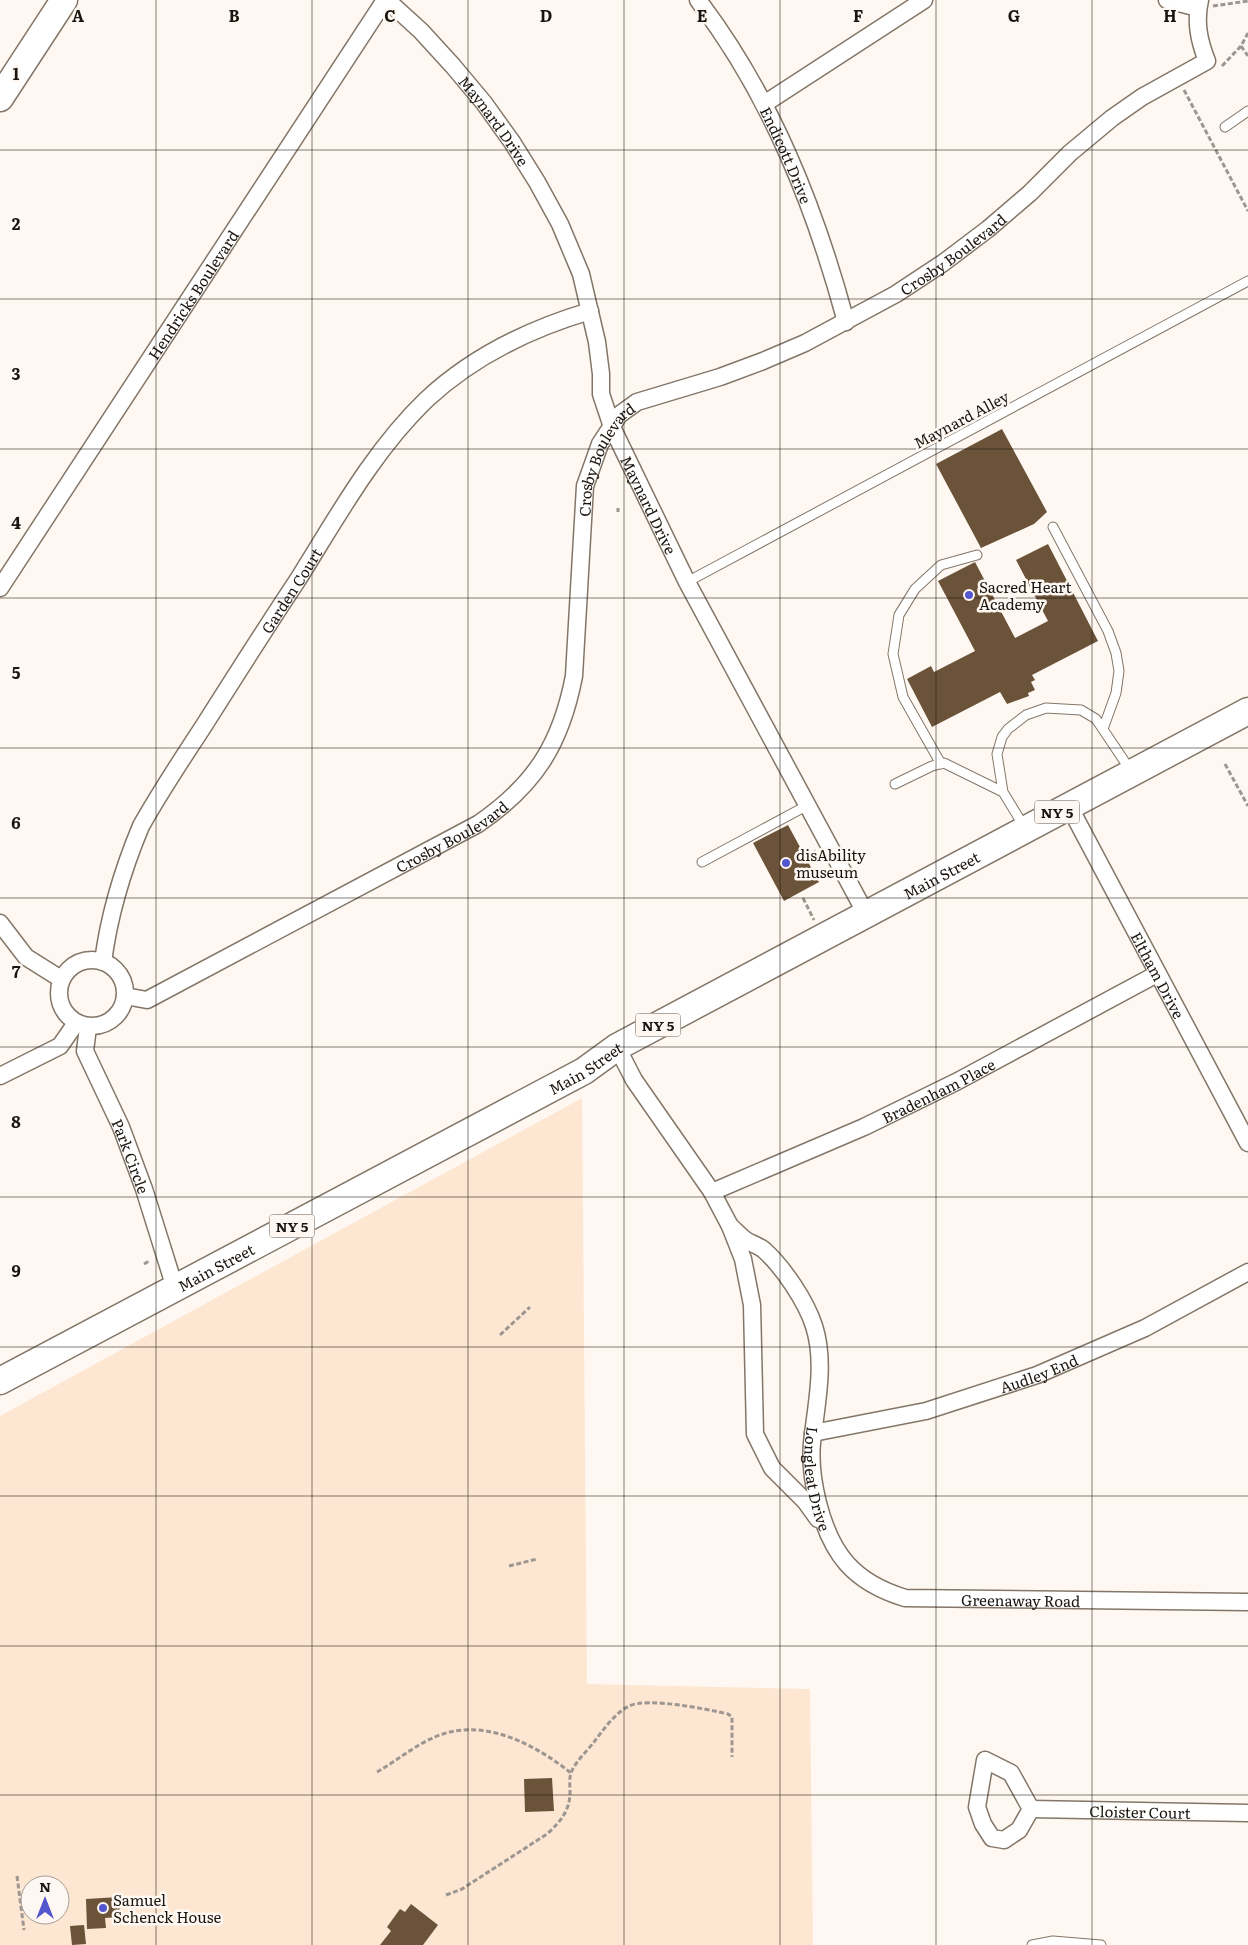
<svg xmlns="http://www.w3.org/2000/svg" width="1248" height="1945" font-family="Literata,serif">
	<rect width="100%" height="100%" fill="#fff8f2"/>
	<path fill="#fde7d2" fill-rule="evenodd" d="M582 1098 587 1684 810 1689 813 1945H0V1416ZM30 1885H60V1915H30Z"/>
	<path fill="#6b5339" d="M1002 429 1047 512 1034 524 981 548 936 464Z
		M1048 544 1098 641 1032 675 1035 680 1031 682 1035 690 1028 693 1029 696 1007 704 1000 692 932 727 907 679 931 666 934 672 975 651 938 581 975 562 1015 638 1048 621 1016 560Z
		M788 825 819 882 784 901 753 843Z
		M552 1778 554 1811 525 1812 524 1779Z
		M119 1897 120 1917 105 1918 106 1928 87 1929 86 1899Z
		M411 1904 438 1925 423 1945H380L391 1931 387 1927 400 1909 405 1912Z
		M84 1925 86 1944 72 1945 70 1926Z"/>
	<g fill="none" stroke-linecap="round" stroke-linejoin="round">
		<g stroke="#837668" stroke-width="11">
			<path id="service" d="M1225 127 1248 111
				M1053 527 1108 631 1116 653 1119 671 1116 693 1103 729
				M687 582 1248 281
				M941 764 903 697 893 654 899 615 915 589 941 565 977 555
				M895 784 932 766 944 763 1003 792 1025 828
				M1003 792 997 754 1002 737 1008 729 1026 715 1046 708 1081 710 1096 719 1131 771
				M702 862 808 805
				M1032 1945 1053 1941 1101 1945"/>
		</g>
		<g stroke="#837668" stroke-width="19">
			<g id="minor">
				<path id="s1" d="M387 0 421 31 453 66 484 103 512 142 537 182 560 224 581 274 597 342 601 374V394L612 427 687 582 866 914"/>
				<path id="s2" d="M698 0C771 96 815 207 846 322"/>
				<path d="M1167 0 1198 8"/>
				<path d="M764 104 924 0"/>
				<path id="s3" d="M0 588 385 0"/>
				<path id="s4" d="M1069 806 1248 1143"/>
				<path d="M0 923 26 957 61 979"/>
				<circle cx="92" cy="993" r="33"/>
				<path id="s5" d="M103 962C109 915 123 869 141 826 160 792 182 759 203 727 234 678 265 629 297 581 336 519 373 451 426 400 473 356 529 329 590 311"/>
				<path id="s6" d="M125 996 147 1000 478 824C535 785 561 744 574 676L585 486 600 444 619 415 637 402 720 377 763 361 805 343 896 294 943 263 988 229 1030 193 1070 153 1112 118 1142 97 1207 61C1199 41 1195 22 1200 0"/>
				<path id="s7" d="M88 1027 85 1051 121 1127 144 1189 175 1288"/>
				<path d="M617 1047 634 1080 712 1192 730 1226 743 1259 752 1305 755 1434 772 1468 805 1501 818 1519"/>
				<path d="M0 1076 60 1046 76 1023"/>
				<path id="s8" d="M712 1192 864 1127 956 1082 1157 974"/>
				<path id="s9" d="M730 1226C736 1231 741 1237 747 1241 753 1244 759 1246 764 1250 783 1267 806 1301 814 1326 826 1363 816 1405 812 1443 810 1464 813 1483 818 1503 831 1554 853 1582 905 1598L1248 1602"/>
				<path id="s10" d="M813 1433 926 1411 1037 1375 1145 1328 1248 1272"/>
				<path d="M985 1760 1011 1773 1031 1809 1019 1830 1004 1840 992 1838 983 1824 977 1807Z"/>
				<path id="s11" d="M1031 1809 1248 1813"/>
			</g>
		</g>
		<g stroke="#837668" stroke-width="29">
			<g id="primary">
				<path d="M0 98 64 0"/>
				<path id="s12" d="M0 1381 584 1071 617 1047 1248 711"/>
			</g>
		</g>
		<path stroke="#9d9691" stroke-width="3" stroke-dasharray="5 2.5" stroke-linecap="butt" d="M1213 6 1248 1
			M1241 46 1248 56
			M1222 66 1241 46 1248 33
			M1184 90 1248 211
			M618 508V512
			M1225 764 1248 806
			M805 856 816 851
			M803 898 814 920
			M144 1264 149 1261
			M500 1335 530 1307
			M509 1566 537 1559
			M377 1772C398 1760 420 1741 443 1734 488 1719 537 1746 571 1773
			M17 1876 24 1930
			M446 1895 462 1889 547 1834C560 1822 570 1811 570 1792 570 1786 569 1778 571 1773 575 1762 587 1751 594 1742 604 1729 614 1714 629 1706 648 1697 706 1709 728 1714L732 1717V1757"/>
		<use href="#service" stroke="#fff" stroke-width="9"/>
		<use href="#minor" stroke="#fff" stroke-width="16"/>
		<use href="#primary" stroke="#fff" stroke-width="26"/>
	</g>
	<path fill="none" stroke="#1b1510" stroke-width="1" stroke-opacity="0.55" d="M156 0V1945M312 0V1945M468 0V1945M624 0V1945M780 0V1945M936 0V1945M1092 0V1945M0 150H1248M0 299H1248M0 449H1248M0 598H1248M0 748H1248M0 898H1248M0 1047H1248M0 1197H1248M0 1347H1248M0 1496H1248M0 1646H1248M0 1795H1248"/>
	<g fill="#5456cd" stroke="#fff8f2" stroke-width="2">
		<circle cx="969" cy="595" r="5"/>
		<circle cx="786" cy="863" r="5"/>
		<circle cx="103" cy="1908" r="5"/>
	</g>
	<g text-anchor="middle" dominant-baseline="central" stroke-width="5" stroke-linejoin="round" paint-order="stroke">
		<g fill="#fff8f2" stroke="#5f5954" stroke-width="1">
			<rect x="1034.5" y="800.5" width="45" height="23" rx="4"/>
			<rect x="635.5" y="1013.5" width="45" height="23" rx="4"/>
			<rect x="269.5" y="1214.5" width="45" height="23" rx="4"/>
		</g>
		<g font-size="14" font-weight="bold" fill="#1b1510">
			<text x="1057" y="812">NY 5</text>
			<text x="658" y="1025">NY 5</text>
			<text x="292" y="1226">NY 5</text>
		</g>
		<g font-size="15" fill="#1b1510" stroke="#fff8f2">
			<text stroke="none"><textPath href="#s1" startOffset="162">Maynard Drive</textPath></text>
			<text stroke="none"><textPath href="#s2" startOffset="179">Endicott Drive</textPath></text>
			<text stroke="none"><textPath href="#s6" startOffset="1222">Crosby Boulevard</textPath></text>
			<text stroke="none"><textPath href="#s3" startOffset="351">Hendricks Boulevard</textPath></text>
			<text transform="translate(961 419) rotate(-28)">Maynard Alley</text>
			<text stroke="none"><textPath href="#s6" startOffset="802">Crosby Boulevard</textPath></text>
			<text stroke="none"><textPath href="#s1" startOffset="582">Maynard Drive</textPath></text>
			<text stroke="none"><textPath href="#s5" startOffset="421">Garden Court</textPath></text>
			<text stroke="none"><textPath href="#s6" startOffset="368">Crosby Boulevard</textPath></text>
			<text stroke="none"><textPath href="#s12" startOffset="1069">Main Street</textPath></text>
			<text stroke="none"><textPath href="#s4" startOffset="191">Eltham Drive</textPath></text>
			<text stroke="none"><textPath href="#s12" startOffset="664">Main Street</textPath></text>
			<text stroke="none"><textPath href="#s8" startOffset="248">Bradenham Place</textPath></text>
			<text stroke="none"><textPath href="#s7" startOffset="139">Park Circle</textPath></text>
			<text stroke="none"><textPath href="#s12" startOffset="244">Main Street</textPath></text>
			<text stroke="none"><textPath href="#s10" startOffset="234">Audley End</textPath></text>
			<text stroke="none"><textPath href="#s9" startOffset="288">Longleat Drive</textPath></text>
			<text stroke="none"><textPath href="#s9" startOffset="564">Greenaway Road</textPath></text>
			<text stroke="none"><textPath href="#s11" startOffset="109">Cloister Court</textPath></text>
		</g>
		<g font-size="15" fill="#1b1510" stroke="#fff8f2" text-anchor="start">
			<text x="979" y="586">Sacred Heart<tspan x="979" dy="17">Academy</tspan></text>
			<text x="796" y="854">disAbility<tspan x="796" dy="17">museum</tspan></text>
			<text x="113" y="1899">Samuel<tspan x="113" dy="17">Schenck House</tspan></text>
		</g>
	</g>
	<g font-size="16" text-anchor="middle" font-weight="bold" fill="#1b1510" stroke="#fff8f2" stroke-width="5" stroke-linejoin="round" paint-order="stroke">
		<text x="78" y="22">A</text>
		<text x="234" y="22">B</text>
		<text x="390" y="22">C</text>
		<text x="546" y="22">D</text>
		<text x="702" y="22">E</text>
		<text x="858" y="22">F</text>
		<text x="1014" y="22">G</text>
		<text x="1170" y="22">H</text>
		<text x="16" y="80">1</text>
		<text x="16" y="230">2</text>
		<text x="16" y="380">3</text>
		<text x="16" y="529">4</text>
		<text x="16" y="679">5</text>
		<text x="16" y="829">6</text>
		<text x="16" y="978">7</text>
		<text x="16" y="1128">8</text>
		<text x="16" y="1277">9</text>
	</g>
	<g transform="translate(45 1900)"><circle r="24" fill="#fff8f2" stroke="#a49d98"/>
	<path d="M0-4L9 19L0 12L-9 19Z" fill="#5456cd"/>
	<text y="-8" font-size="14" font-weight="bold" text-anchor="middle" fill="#1b1510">N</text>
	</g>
</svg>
